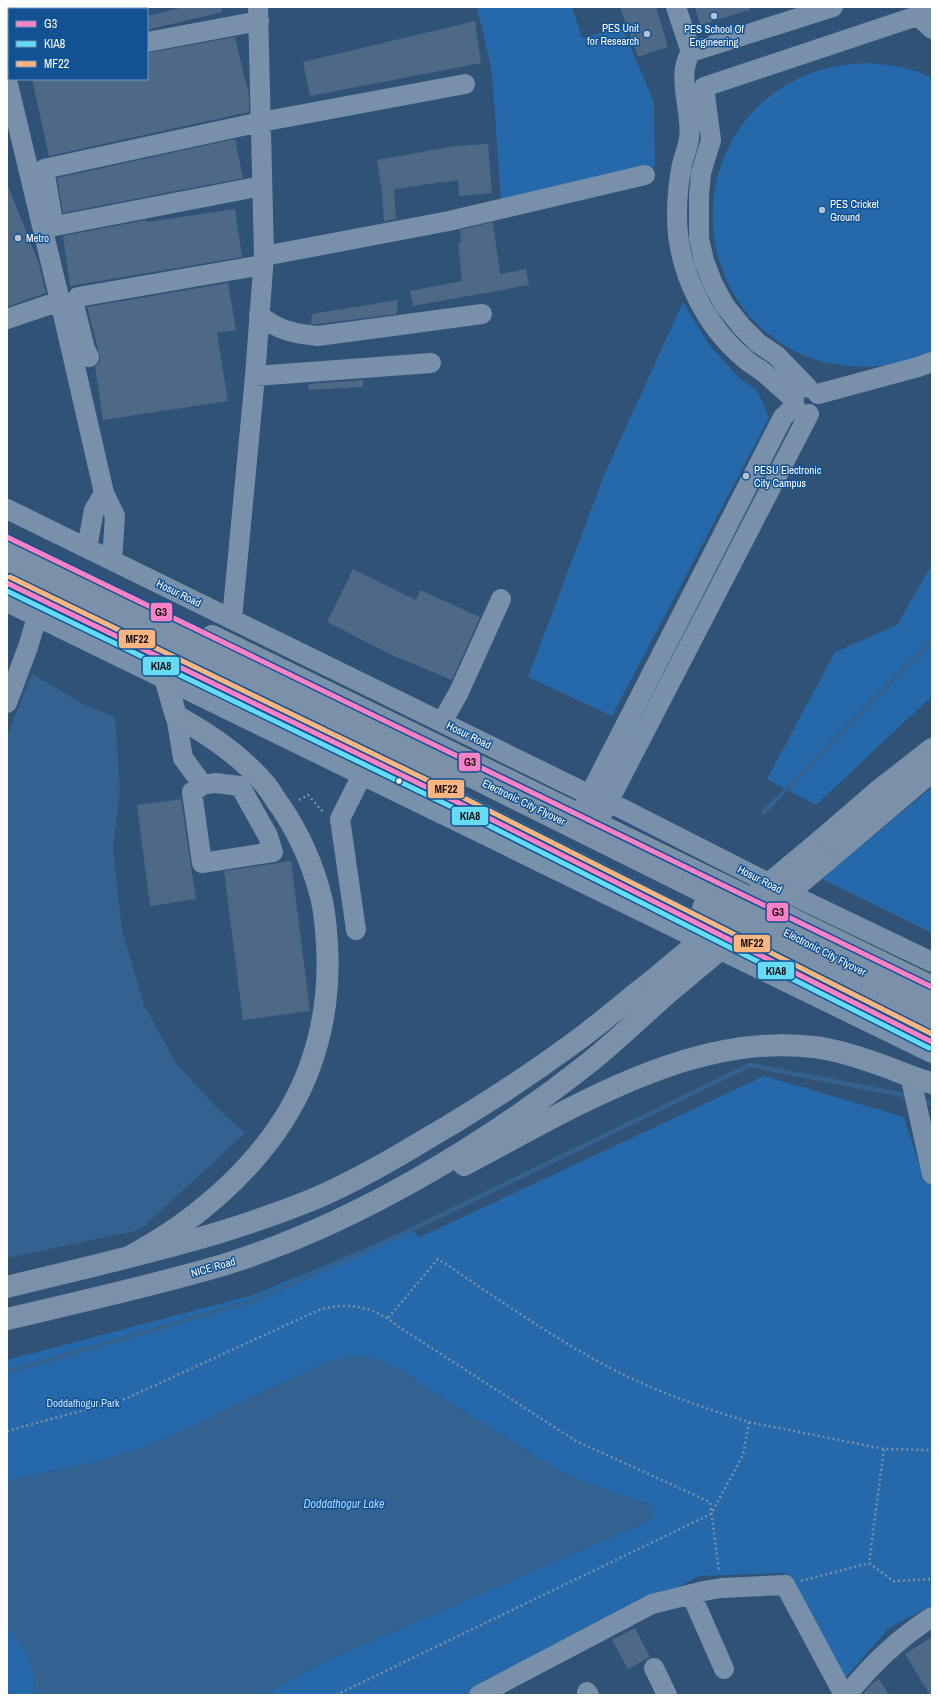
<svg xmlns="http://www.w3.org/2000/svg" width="939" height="1702" font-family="'Archivo Narrow',sans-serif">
	<rect width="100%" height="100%" fill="#2f5276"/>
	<path fill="#2569aa" d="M477 7H572L582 38 622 27 654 102 655 167 501 201 492 73Z
		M869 63C891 65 912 68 932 78V352C902 366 868 370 835 364 806 360 779 345 758 325 687 255 701 134 788 84 814 69 840 64 869 63Z
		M683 302 708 343 738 377 758 392 769 418 612 716 528 677 605 473Z
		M932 564V696L816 805 767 779 835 652 897 625Z
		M932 787V933L822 879Z
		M764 1076 904 1117 924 1180 932 1184V1605L889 1628 845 1678 784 1573 699 1576 471 1695H264L323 1662 648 1521 645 1503H641L562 1473 419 1384 410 1376 329 1361 226 1409 200 1423 147 1446 99 1461 7 1481V1360L253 1295 411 1230 420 1237Z
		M7 1630C24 1641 38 1674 34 1695H7Z"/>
	<path fill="#346290" d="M32 674 85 705 115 717 120 789 113 848 122 930 144 1005 175 1062 215 1106 245 1133 140 1230 7 1258V736Z
		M353 1356C380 1357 400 1366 419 1384L562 1473 641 1503 648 1504 653 1510V1516L648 1521 323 1662 264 1695H34C38 1674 24 1641 7 1630V1481L99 1461 147 1446 200 1423 226 1409 329 1361Z"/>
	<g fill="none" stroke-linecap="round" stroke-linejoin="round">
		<path stroke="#346290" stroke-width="4.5" d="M764 812 932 640
			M922 1100 932 1104
			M7 1372 255 1300 411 1230 750 1065 909 1096"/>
	</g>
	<path fill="#4d6985" d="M184 7H222V12L147 30V16Z
		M620 7H656L668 47 638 57Z
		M695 7H749L750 10 700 25Z
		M475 21 481 63 310 96 303 62Z
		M235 37 249 96V112L49 156 32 79H147V53Z
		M235 139 243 178 63 213 57 178Z
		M488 144 492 193 459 196 458 180 442 183 441 182 397 189 394 190 396 219 384 221 382 193 377 160 454 146Z
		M7 183 39 264 46 293 7 307Z
		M235 209 242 257 70 286 63 236 146 220 147 222Z
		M493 222 500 274 526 269 529 285 413 306 410 291 462 281 458 243H461L460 230Z
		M228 283 236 330 217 333 228 401 103 420 95 366 99 363 100 357 87 307Z
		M398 300 397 314 318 324H311L312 314Z
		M363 380V387L309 390 308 384Z
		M353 569 416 600 420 590 480 617 452 680 392 655 327 622Z
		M181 799 196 899 150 906 137 805Z
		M291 861 310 1011 243 1020 224 871Z
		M635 1628 650 1657 628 1669 612 1640Z
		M932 1637V1695H930L905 1654Z
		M879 1679 889 1695H862L873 1683Z"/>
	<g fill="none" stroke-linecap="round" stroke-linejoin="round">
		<path stroke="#7890a9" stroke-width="2.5" stroke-dasharray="2 3" stroke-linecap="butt" d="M299 800 308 795 324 813
			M749 1422 884 1449 932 1450
			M7 1431 125 1399 319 1310C349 1301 375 1307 399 1327L576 1441 710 1502 719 1571
			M884 1449 869 1563 893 1581 932 1579
			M801 1581 869 1563
			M336 1695 711 1514 743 1455 749 1422C704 1408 660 1393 618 1372 555 1340 497 1298 438 1259L388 1318"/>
		<path stroke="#7890a9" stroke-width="20" d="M676 7 691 52
			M918 16 932 29
			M147 42 259 21
			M7 80 60 301
			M262 186 55 226 53 223 44 169 261 122 465 84
			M264 256 449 221 645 175
			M259 314C275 330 296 334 318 336L482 314
			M7 319 60 301 104 493 115 516 112 560
			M89 357 85 349 74 304 78 297 263 265
			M255 376 431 363
			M808 388 776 355 758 343 742 327 725 306 713 284 704 261 699 238V196L701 173 711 140 704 87 932 11
			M818 394 918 367 932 362
			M794 399C783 390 773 380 762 371 757 367 750 364 745 359 704 325 677 269 677 216 677 201 678 185 681 170 682 160 688 149 689 138 693 111 675 76 691 52L833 7
			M7 509 590 795 609 802 786 892 932 962
			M87 548 94 510 104 493
			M7 602 932 1053
			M232 619 255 376 264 256 258 7
			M7 703 28 647 37 617
			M176 716 183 758 203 785 192 792 202 863 273 852 268 836 240 786 215 783 203 785
			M442 722 459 692 501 599
			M584 806 783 417 795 406
			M602 814 809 414
			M356 930 340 819 362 775
			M910 1075 932 1174
			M691 1594 724 1669
			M654 1668 667 1695
			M587 1692 589 1695
			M479 1695 652 1604 704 1591 721 1588 785 1585 844 1695
			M847 1695C871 1665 899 1638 932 1617"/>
		<path stroke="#7a91a9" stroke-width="22" d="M7 583 459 803 932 1042
			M212 636 932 987
			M812 848 877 792 932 749
			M826 861 932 771
			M464 1165C569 1110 690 1032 814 1047 840 1050 868 1060 892 1069 905 1074 919 1080 932 1083
			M129 1257C147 1247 165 1236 181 1225 217 1199 251 1167 276 1131 315 1076 331 1011 327 944 326 929 325 912 321 897 313 865 299 834 281 807 275 800 271 791 265 784 241 756 209 734 176 716L159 657
			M7 1287C107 1262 208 1241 304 1203 345 1187 385 1164 423 1141 475 1111 526 1078 575 1042 601 1023 626 1001 652 981
			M7 1319C79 1302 152 1286 223 1265 352 1225 484 1146 590 1062 617 1040 643 1015 669 992"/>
		<path stroke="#7a91a9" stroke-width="22" d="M7 548 179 631 932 1006
			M7 569 452 783
			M703 908 932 1024
			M652 981 812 848
			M669 992 826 861"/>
		<g stroke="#125293" stroke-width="8">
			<path id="bus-1" d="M7 537 932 987
				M7 583 459 803 932 1042"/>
		</g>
		<g stroke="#125293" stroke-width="8">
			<path id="bus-2" d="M7 591 456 809 929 1048"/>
		</g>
		<g stroke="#125293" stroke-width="8">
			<path id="bus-3" d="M10 577 462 797 932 1034"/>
		</g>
		<use href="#bus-1" stroke="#ff80c5" stroke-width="5"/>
		<use href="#bus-2" stroke="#66dbf5" stroke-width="5"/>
		<use href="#bus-3" stroke="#ffb580" stroke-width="5"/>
	</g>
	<g fill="#b6c2cf" stroke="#125293" stroke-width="1.5">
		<circle cx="714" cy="16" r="4"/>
		<circle cx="647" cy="34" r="4"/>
		<circle cx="822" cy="210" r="4"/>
		<circle cx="18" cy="238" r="4"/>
		<circle cx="746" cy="476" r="4"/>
	</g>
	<circle fill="#fff" stroke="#125293" stroke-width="1.5" cx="399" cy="781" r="3.5"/>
	<g text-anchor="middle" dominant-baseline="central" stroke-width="3" stroke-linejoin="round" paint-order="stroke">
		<g font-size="11" fill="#fff" stroke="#125293" text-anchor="start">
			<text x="639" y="28" text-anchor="end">PES Unit<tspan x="639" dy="13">for Research</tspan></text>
			<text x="714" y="29" text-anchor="middle">PES School Of<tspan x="714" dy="13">Engineering</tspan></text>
			<text x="830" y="204">PES Cricket<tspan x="830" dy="13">Ground</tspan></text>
			<text x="26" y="238">Metro</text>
			<text x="754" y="470">PESU Electronic<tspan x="754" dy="13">City Campus</tspan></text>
		</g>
		<g font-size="11" fill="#fff" stroke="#125293">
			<text transform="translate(179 593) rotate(26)">Hosur Road</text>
			<text transform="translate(469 735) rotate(26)">Hosur Road</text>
			<text transform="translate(524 802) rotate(26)">Electronic City Flyover</text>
			<text transform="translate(760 879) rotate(27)">Hosur Road</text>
			<text transform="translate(825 952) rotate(27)">Electronic City Flyover</text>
			<text transform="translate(213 1267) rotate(-16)">NICE Road</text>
		</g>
		<g font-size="11" fill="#c8e3fd" stroke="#125293">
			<text x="83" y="1403">Doddathogur Park</text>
		</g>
		<g font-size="12" font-style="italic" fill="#acd4f9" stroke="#125293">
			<text x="344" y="1504">Doddathogur Lake</text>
		</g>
	</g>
	<g stroke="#125293" stroke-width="1.5">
		<rect x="150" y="602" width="23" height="20" rx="4" fill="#ff80c5"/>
		<rect x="118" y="629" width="38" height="20" rx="4" fill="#ffb580"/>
		<rect x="142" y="656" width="38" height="20" rx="4" fill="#66dbf5"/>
		<rect x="458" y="752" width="23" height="20" rx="4" fill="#ff80c5"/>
		<rect x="427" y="779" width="38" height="20" rx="4" fill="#ffb580"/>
		<rect x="451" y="806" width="38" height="20" rx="4" fill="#66dbf5"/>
		<rect x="766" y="902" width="23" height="20" rx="4" fill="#ff80c5"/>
		<rect x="733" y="934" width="38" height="19" rx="4" fill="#ffb580"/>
		<rect x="757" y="961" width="38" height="19" rx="4" fill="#66dbf5"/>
	</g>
	<g font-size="11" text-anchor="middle" font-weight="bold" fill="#111">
		<text x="161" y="616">G3</text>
		<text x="137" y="643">MF22</text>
		<text x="161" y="670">KIA8</text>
		<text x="470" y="766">G3</text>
		<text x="446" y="793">MF22</text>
		<text x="470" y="820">KIA8</text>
		<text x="778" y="916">G3</text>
		<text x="752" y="947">MF22</text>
		<text x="776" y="975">KIA8</text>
	</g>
	<rect width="939" height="1702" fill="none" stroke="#ffffff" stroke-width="16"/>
	<rect x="8" y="8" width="140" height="72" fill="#125293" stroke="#7197be"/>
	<rect x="16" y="21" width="20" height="6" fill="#ff80c5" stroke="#7197be"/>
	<text x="44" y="28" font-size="12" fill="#ffffff">G3</text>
	<rect x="16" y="41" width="20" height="6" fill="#66dbf5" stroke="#7197be"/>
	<text x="44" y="48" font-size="12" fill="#ffffff">KIA8</text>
	<rect x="16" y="61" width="20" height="6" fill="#ffb580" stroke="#7197be"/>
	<text x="44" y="68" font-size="12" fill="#ffffff">MF22</text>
</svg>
